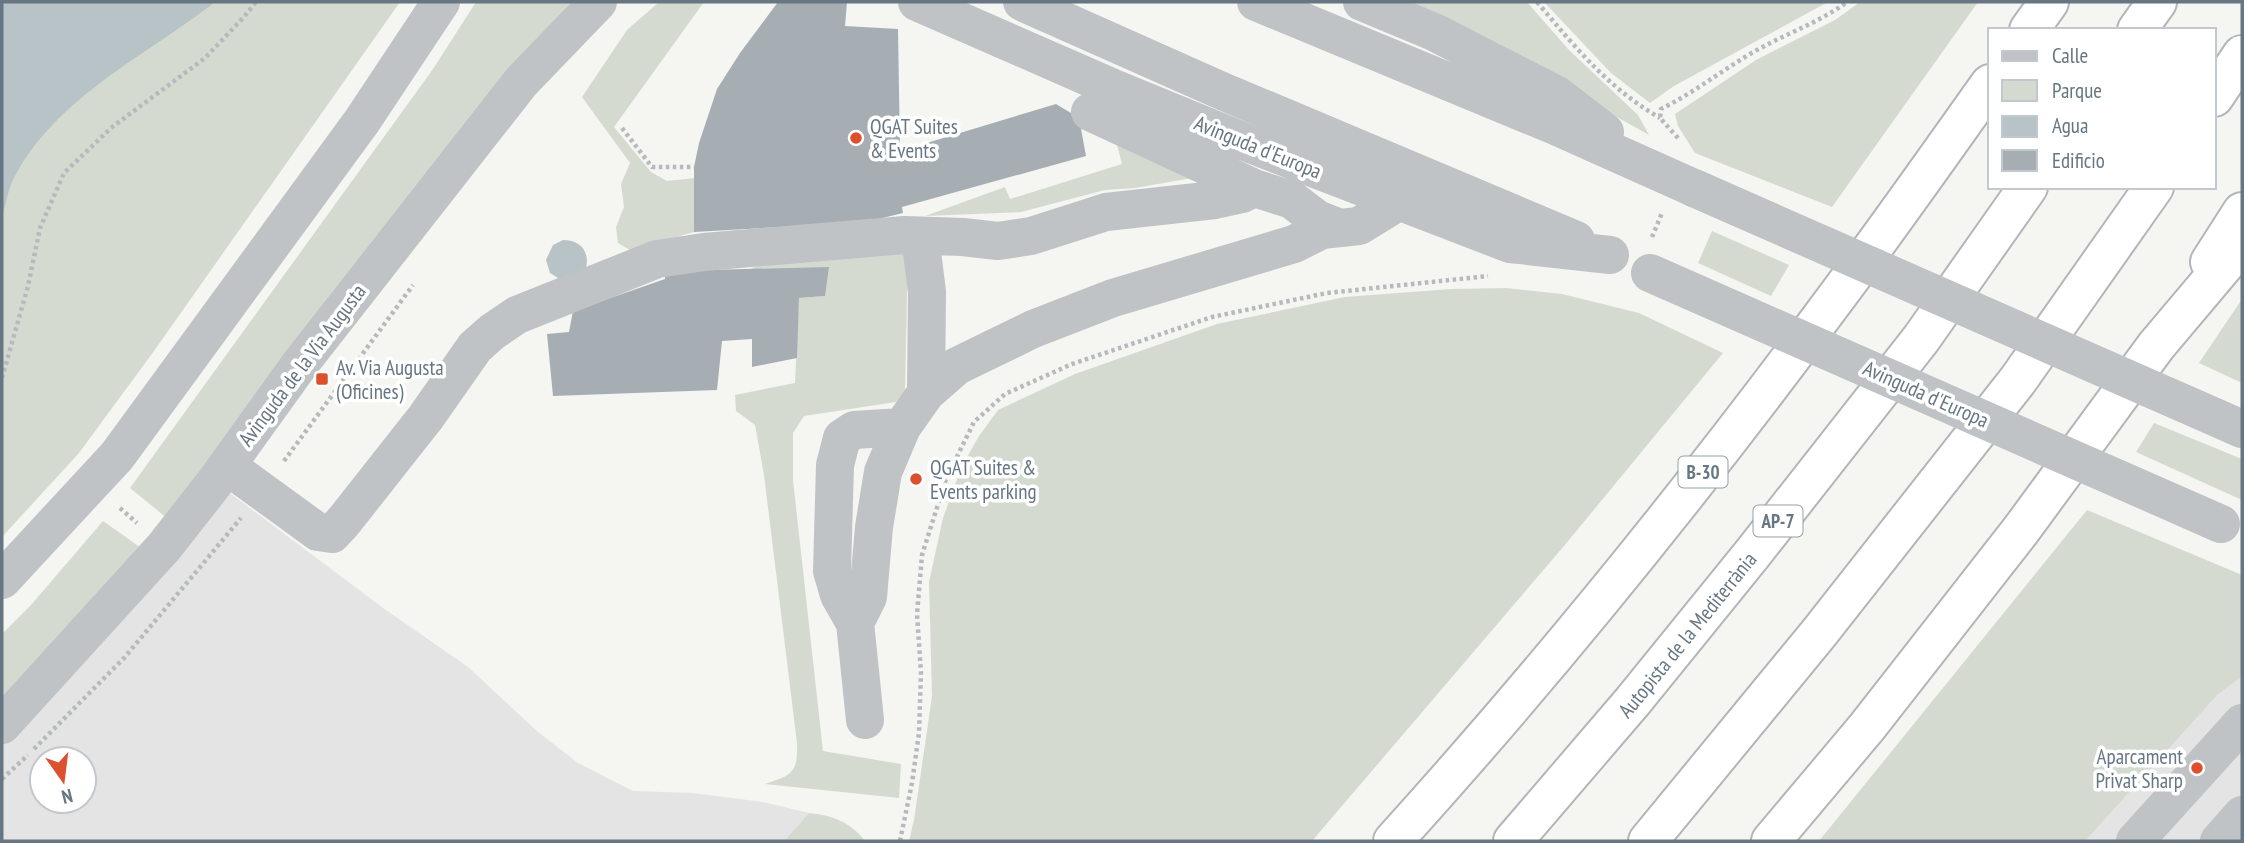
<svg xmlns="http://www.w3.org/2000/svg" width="2244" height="843" font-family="'PT Sans Narrow',sans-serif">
	<rect width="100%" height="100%" fill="#f5f5f2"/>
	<path fill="#e3e4e3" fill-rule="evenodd" d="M215 482 383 608 468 667 538 732 578 763 633 791 693 793 763 802 809 813 784 841H2V725ZM42 759H84V801H42Z
		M2208 584 2242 599V841H2050Z"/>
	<path fill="#d5dad1" d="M2 2H400L154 351 79 453 2 537Z
		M476 2H571L168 519 130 488 433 69Z
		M659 2H704L614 127 651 172 667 181 695 178 694 232 630 250 618 243 616 227 624 207 621 184 630 163 582 97 627 30Z
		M1388 2H1527L1568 49 1638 115 1649 135 1590 102Z
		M1544 2H1828L1674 86 1650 103 1611 73Z
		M1860 2H1978L1832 207 1695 153 1678 126 1675 114 1756 60 1835 20Z
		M1117 145 1198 177 1135 188 1105 190 1021 212 925 216 1005 187 1010 199 1122 164Z
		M1712 231 1789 265 1771 296 1698 263Z
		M908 251 905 392 896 402 804 416 793 433V480L823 751 901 764 899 798 765 784C792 775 798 773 797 743L764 475 755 425 736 411 735 395 795 383 799 298 825 296 750 269 780 257Z
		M1506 288 1562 294 1639 313 1723 353 1564 546 1312 841H909L914 820 932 696 929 582 943 518 961 468 979 436 998 410 1075 374 1217 324 1345 297 1451 289Z
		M2242 299V383L2199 363Z
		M2154 423 2242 459V500L2136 452Z
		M2087 510 2242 575V676L2217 695 2085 841H1819Z
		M103 521 147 552 2 710V634L31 605Z
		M809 813C831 815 851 822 865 841H784Z"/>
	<path fill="#b7c3c7" d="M2 2H215C147 55 57 97 15 176 8 188 6 204 2 217Z
		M563 240C580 240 590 251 586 268L563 281 550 273 546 260 553 245Z"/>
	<path fill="#a6aeb3" d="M778 2H847L845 26 898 29 900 151 1056 104 1079 118 1086 156 902 207 903 213 866 222 694 232V167L699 143 717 89 740 53Z
		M829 267 825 296 799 298 797 358 752 367V339L722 341 717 390 553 396 547 334 569 332 573 311 665 279V271Z"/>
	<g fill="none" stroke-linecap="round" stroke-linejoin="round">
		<g stroke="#b2b6b9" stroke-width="42">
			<g id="highway">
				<path d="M2029 30 2049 2"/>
				<path d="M2137 30 2157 2"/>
				<path d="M2214 97 2242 55"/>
				<path d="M2210 262 2242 212"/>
				<path d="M1393 841C1548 670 1694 489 1832 303 1886 231 1938 157 1990 84"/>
				<path id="s1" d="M1513 841 1633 701 1753 553 1921 339 2028 187"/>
				<path d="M1648 841 1819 633 2018 380 2154 187"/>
				<path d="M1771 841 1867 727 2021 530 2156 346 2242 244"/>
			</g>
		</g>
		<path stroke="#b7babc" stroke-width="4.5" stroke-dasharray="3.5 3.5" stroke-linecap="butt" d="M1537 2C1576 48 1607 87 1660 118
			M622 128 652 167H694
			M1678 138 1660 118 1661 109C1693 93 1720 72 1750 54 1782 35 1817 24 1847 2
			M1652 237 1662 213
			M2 378 28 286 40 228 64 173 111 128 205 58 243 18 256 2
			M284 461 413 285
			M120 508 137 523
			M34 749 125 657 241 518
			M2 779 28 755
			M900 841 912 783 919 733 921 673 917 614 922 555 946 479 974 422 1005 394 1072 364 1212 317 1327 293 1488 276"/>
		<path stroke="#bfc3c6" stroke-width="38" d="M917 2 1111 87 1250 144 1510 244 1610 255
			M1022 2 1222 91 1576 240
			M1256 2 1553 125 1694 188
			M1362 2 1434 32 1557 95 1605 132
			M1090 112 1254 188 1292 200 1317 219 1337 227
			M926 393 957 366 1033 329 1113 298 1294 244 1322 230 1359 226 1398 202
			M227 466 318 532 332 534 344 521 426 417 475 347 492 332 517 315 657 259 704 252 905 235 963 237 998 241 1031 236 1106 212 1215 200 1242 194 1254 188
			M2 580 117 456 362 121 441 2
			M855 623 868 597 874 527 883 472 902 427 926 393 927 292 920 236
			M865 720 855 623 839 595 832 571 835 465 842 438 854 430 902 427
			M2 725 164 547 215 482 300 364 521 82 598 2
			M2135 841 2242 723
			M2219 841 2242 815"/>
		<use href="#highway" stroke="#fff" stroke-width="38"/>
		<path stroke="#bfc3c6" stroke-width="38" d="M1694 188 2242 429
			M1650 273 2221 524"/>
	</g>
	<g fill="#db512d" stroke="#fff" stroke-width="2.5">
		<circle cx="856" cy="138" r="7"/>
		<rect x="315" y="372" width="14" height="14" rx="3.5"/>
		<circle cx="916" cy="479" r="7"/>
		<circle cx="2197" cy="768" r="7"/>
	</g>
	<g text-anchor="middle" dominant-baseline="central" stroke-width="7" stroke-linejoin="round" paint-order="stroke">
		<g fill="#fff" stroke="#949fa8" stroke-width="2">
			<rect x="1678.5" y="456.5" width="49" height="31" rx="5"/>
			<rect x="1753.5" y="505.5" width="49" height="31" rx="5"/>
		</g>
		<g font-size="19" font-weight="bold" fill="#667682">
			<text x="1703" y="472">B-30</text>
			<text x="1778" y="521">AP-7</text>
		</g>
		<g font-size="21" fill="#667682" stroke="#fff" text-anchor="start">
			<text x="870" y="126">QGAT Suites<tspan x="870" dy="24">&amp; Events</tspan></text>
			<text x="336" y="367">Av. Via Augusta<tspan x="336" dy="24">(Oficines)</tspan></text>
			<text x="930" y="467">QGAT Suites &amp;<tspan x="930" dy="24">Events parking</tspan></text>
			<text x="2183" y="756" text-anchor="end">Aparcament<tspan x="2183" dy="24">Privat Sharp</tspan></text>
		</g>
		<g font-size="21" fill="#667682" stroke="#fff">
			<text transform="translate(1258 147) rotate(22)">Avinguda d'Europa</text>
			<text transform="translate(302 365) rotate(-53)">Avinguda de la Via Augusta</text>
			<text transform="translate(1926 394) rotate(24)">Avinguda d'Europa</text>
			<text stroke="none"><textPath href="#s1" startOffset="270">Autopista de la Mediterrània</textPath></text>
		</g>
	</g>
	<rect width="2244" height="843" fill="none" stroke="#667682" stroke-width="7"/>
	<rect x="1988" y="28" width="228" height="161" fill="#ffffff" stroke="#c2c8cd" stroke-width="2"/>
	<rect x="2002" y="51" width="35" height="10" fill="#bfc3c6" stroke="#c2c8cd" stroke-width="2"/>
	<text x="2052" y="63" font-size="21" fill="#667682">Calle</text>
	<rect x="2002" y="80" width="35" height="21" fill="#d5dad1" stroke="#c2c8cd" stroke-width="2"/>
	<text x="2052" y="98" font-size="21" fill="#667682">Parque</text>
	<rect x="2002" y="116" width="35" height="21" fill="#b7c3c7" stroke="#c2c8cd" stroke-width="2"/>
	<text x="2052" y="133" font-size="21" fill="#667682">Agua</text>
	<rect x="2002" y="150" width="35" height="21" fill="#a6aeb3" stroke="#c2c8cd" stroke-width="2"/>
	<text x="2052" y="168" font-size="21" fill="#667682">Edificio</text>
	<g transform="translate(63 780) rotate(166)"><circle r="33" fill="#ffffff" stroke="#c2c8cd" stroke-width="2"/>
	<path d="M0-5L12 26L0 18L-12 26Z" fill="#db512d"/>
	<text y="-10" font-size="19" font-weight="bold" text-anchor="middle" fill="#667682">N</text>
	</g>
</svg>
